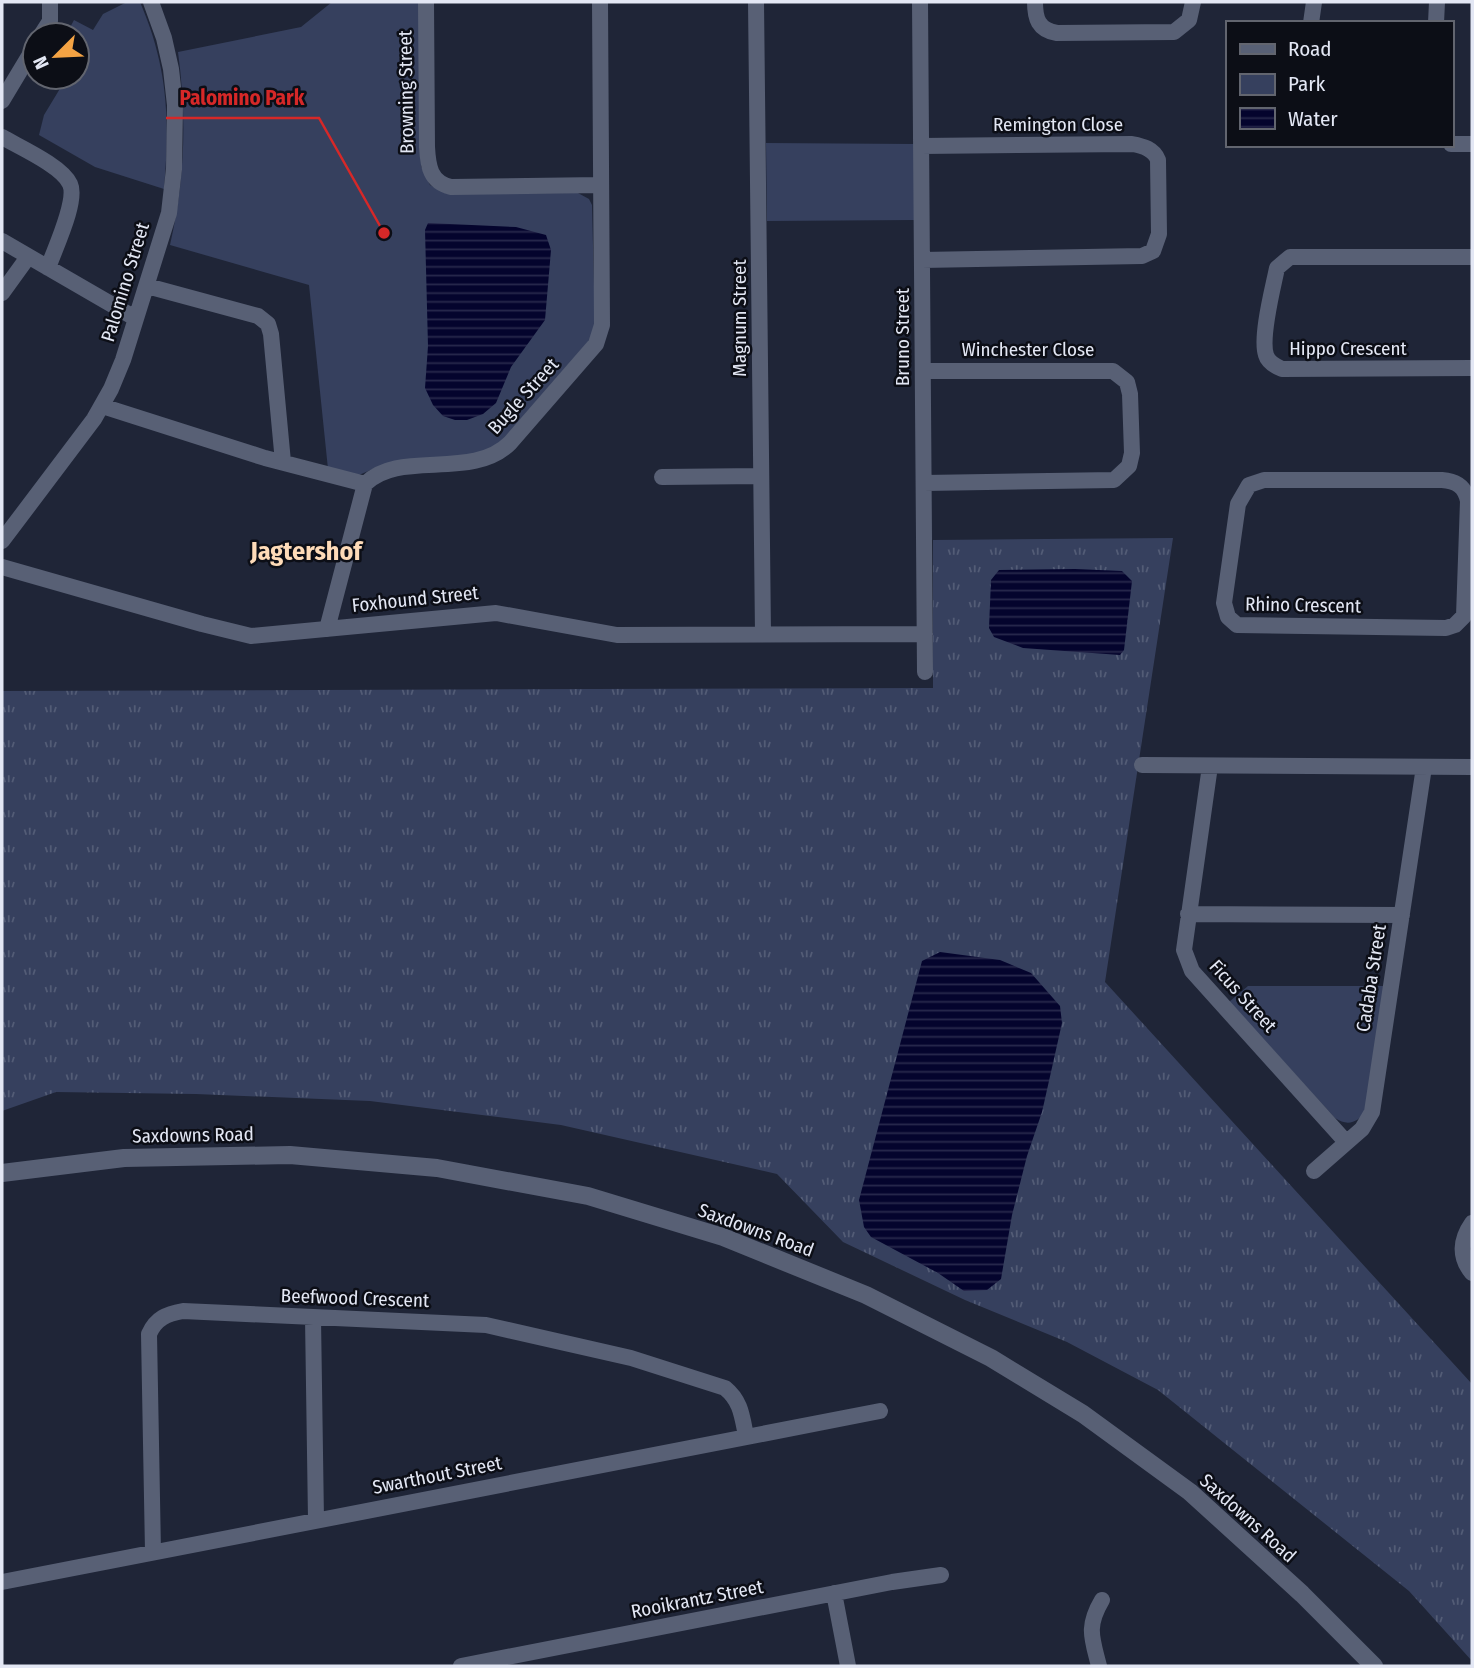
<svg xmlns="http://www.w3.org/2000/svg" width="1474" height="1668" font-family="'Fira Sans Condensed',sans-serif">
	<defs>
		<pattern id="grass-tufts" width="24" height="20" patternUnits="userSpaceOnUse" patternTransform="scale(1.75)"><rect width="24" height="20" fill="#36405e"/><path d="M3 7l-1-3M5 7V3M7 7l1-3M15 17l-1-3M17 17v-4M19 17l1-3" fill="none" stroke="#535c76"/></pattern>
		<pattern id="water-rules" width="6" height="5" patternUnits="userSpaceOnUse" patternTransform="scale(1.75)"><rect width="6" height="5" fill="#04042d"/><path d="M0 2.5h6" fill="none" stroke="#28294c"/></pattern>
	</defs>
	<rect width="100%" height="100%" fill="#1f2537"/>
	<path fill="url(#grass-tufts)" d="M1173 538 1105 982 1472 1384V1661L1409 1591 1158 1390 1067 1342 965 1300 843 1242 777 1174 561 1125 370 1101 196 1094 56 1092 2 1111V691L933 688V540Z"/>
	<path fill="#36405e" d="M127 2H140C168 67 170 119 164 189L95 167 39 135 44 115 67 77H77V61L82 53 77 50V35H66L74 20 93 30 103 14Z
		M332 2H419L421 166 430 185 447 194 578 193 589 199 592 205 595 327 589 341 503 440 484 453 380 466 359 475 328 469 309 285 170 245C185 180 187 118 178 52L301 27Z
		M766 143 914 144V220L767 221Z
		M1248 986H1385L1366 1111C1358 1122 1348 1127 1335 1118L1229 1002Z"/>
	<path fill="url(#water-rules)" d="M428 223 516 227 546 235 551 250 545 320 511 367 496 403 483 414 467 420H455L443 416 433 405 425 388 428 346 425 230Z
		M1075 569 1122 571 1132 581 1124 650 1120 655 1023 648 994 637 989 628 991 580 999 570Z
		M940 952 1000 960 1031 973 1060 1006 1062 1023 1042 1112 1027 1156 1012 1215 1001 1279 987 1290 964 1291 938 1273 871 1237 864 1227 859 1200 922 961Z"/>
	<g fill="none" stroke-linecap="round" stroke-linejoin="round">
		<path stroke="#586075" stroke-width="16" d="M426 2 427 147C428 166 430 182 451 187L601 185
			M756 2 763 634
			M920 2 925 672
			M1035 2C1035 18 1038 30 1057 33L1174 32 1189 20 1193 2
			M1311 23 1314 2
			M1436 23 1437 2
			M41 35 50 21V2
			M2 101 35 46
			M2 137C19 147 62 166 70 184 78 201 54 250 48 268
			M1451 144H1472
			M921 146 1132 144C1143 146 1154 149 1158 160L1159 234 1153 251 1142 256 922 260
			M2 241 135 318
			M1472 257H1290L1277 268C1273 288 1260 337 1266 355 1268 362 1275 366 1282 369L1472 368
			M147 286 258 316 268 324 271 334 283 462
			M2 293 28 257
			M923 371H1113L1127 382 1130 394 1132 453 1129 466 1114 480 924 483
			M102 406 265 458 365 484
			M662 477 761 476
			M1264 480H1442C1456 481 1465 486 1468 501L1464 616 1455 625 1446 628 1237 625 1228 617 1224 603 1238 504 1249 485Z
			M365 484C399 449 472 481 510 443L596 344 602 325 600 2
			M2 541 94 419 111 389 123 360 169 213 174 169 175 105 171 69 164 38 151 2
			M2 567 202 624 251 636 496 613 617 635 925 634
			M327 629 365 484
			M1142 765 1472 767
			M1210 766 1184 950 1192 971 1346 1142
			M1188 914 1402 915
			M1314 1171 1362 1129 1372 1112 1424 767
			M1472 1223C1460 1240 1459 1257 1472 1273
			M313 1318 316 1520
			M153 1552 149 1334C156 1318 167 1314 183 1311L486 1325 631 1358 725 1388C741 1401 742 1416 746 1436
			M2 1582 880 1411
			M834 1593 848 1666
			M461 1666 892 1582 941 1575
			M1099 1666C1092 1638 1086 1627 1102 1600"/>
		<path stroke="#586075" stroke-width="18" d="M2 1173 124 1158 290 1155 437 1168 588 1196 723 1237 866 1295 991 1358 1083 1414 1190 1492 1302 1594 1374 1666"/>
	</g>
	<g text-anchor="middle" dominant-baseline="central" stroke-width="5" stroke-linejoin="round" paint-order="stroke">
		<g font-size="19" fill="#e3e7f4" stroke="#0c0e16">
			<text transform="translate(406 92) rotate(-91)">Browning Street</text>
			<text x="1058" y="124">Remington Close</text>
			<text transform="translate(125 282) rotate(-73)">Palomino Street</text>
			<text transform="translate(739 318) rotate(-90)">Magnum Street</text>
			<text transform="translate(902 337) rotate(-90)">Bruno Street</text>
			<text x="1348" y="348">Hippo Crescent</text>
			<text x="1028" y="349">Winchester Close</text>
			<text transform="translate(523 396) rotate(-48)">Bugle Street</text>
			<text transform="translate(415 599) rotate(-6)">Foxhound Street</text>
			<text transform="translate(1303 605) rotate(1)">Rhino Crescent</text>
			<text transform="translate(1371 978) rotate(-81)">Cadaba Street</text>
			<text transform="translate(1243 996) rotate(48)">Ficus Street</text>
			<text transform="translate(193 1135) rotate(-1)">Saxdowns Road</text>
			<text transform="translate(756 1230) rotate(20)">Saxdowns Road</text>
			<text transform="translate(355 1298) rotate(2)">Beefwood Crescent</text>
			<text transform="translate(437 1475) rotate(-11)">Swarthout Street</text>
			<text transform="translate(1248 1518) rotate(42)">Saxdowns Road</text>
			<text transform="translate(697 1599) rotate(-11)">Rooikrantz Street</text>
		</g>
		<g font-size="26" font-weight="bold" fill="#fedbb8" stroke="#0c0e16">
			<text x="306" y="551">Jagtershof</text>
		</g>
	</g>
	<path fill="none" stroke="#d62828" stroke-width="2.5" d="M384 233L319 118H166"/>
	<circle fill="#d62828" stroke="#0c0e16" stroke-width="2.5" cx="384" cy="233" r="7"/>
	<g font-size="21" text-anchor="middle" font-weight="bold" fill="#d62828" stroke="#0c0e16" stroke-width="5" stroke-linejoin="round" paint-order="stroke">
		<text x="242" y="105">Palomino Park</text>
	</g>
	<rect width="1474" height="1668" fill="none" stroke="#e3e7f4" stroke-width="7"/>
	<rect x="1226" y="21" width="228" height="126" fill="#0c0e16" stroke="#62656f" stroke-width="2"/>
	<rect x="1240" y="44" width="35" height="10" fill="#586075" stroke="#62656f" stroke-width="2"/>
	<text x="1288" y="56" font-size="21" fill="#e3e7f4">Road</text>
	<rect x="1240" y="74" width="35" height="21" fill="#36405e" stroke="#62656f" stroke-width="2"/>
	<text x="1288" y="91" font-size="21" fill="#e3e7f4">Park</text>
	<rect x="1240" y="108" width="35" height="21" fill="url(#water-rules)" stroke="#62656f" stroke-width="2"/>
	<text x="1288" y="126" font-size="21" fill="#e3e7f4">Water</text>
	<g transform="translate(56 56) rotate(246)"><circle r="33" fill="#0c0e16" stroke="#62656f" stroke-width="2"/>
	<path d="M0-5L12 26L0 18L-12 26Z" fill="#f4a344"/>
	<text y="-10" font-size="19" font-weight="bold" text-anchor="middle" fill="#e3e7f4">N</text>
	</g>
</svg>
